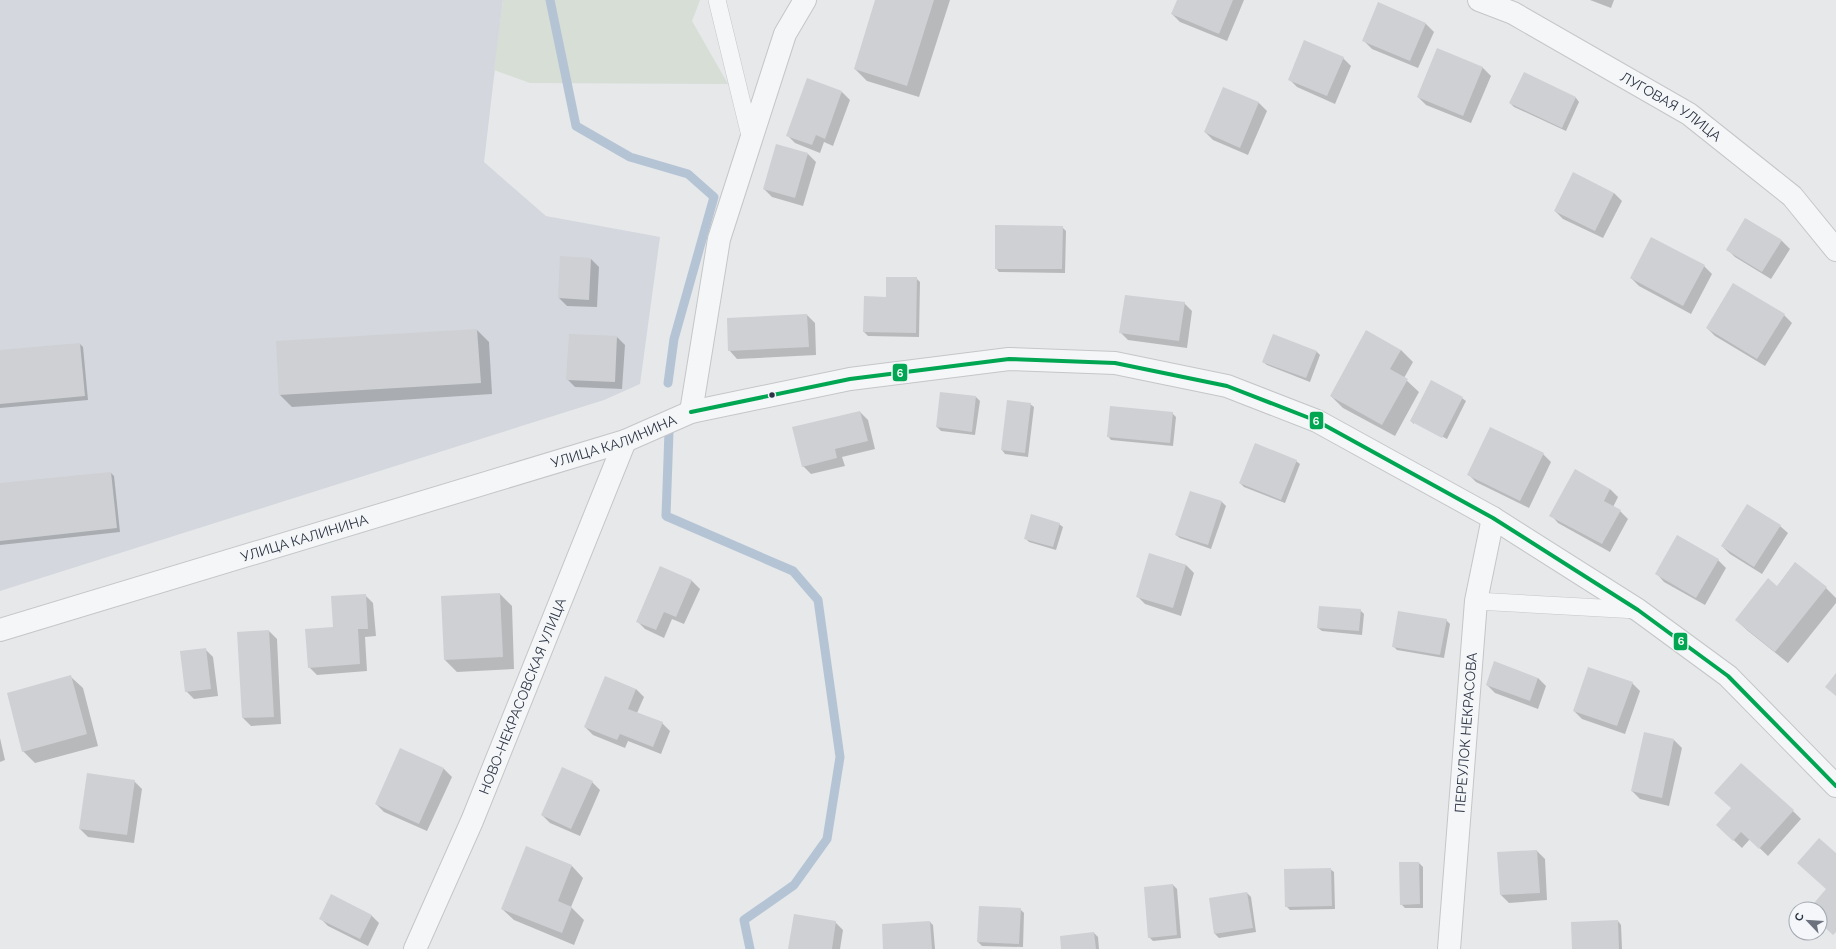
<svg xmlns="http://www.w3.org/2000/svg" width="1836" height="949" font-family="Raleway,sans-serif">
	<rect width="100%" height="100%" fill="#e6e8ea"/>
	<path fill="#d4d7dd" d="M0 0H503L484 162 546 216 660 237 640 384 604 400 0 591Z"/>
	<path fill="#d6ded6" d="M503 0H700L692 21 728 84 530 83 494 70Z"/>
	<path fill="#0003" d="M877 0H950L919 97 867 81 855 69Z
		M1178 0H1244L1227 41 1180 22 1172 14Z
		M1590 0H1614L1611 8Z
		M1379 4 1426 24 1434 32 1418 68 1372 49 1364 41Z
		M1438 49 1483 68 1491 76 1471 123 1426 105 1418 97Z
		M1343 58 1351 66 1335 104 1297 87 1289 79Z
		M1224 89 1259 103 1267 111 1248 155 1213 140 1205 132Z
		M842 92 850 100 833 146 824 142 820 153 795 143 787 135Z
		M1576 98 1579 102 1566 131 1514 107 1510 103Z
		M808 154 816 162 803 206 772 197 764 189Z
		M1614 193 1622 201 1603 238 1563 219 1555 211Z
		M1746 219 1782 241 1790 249 1771 279 1735 257 1727 249Z
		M1062 227 1066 231 1065 273 999 272 996 268Z
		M591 259 599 267 597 307 567 306 559 298Z
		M1704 266 1712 274 1691 314 1639 286 1631 278Z
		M916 278 920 282 919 337 868 336 864 332 887 298Z
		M1184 303 1192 311 1187 348 1128 340 1120 332Z
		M807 315 815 323 816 355 737 359 729 350Z
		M1784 315 1792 323 1765 366 1715 336 1707 328Z
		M477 330 489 342 492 394 292 407 280 395 277 342Z
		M617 337 625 345 622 389 575 387 567 379Z
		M80 344 83 347 88 400 0 408V351Z
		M1401 350 1413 362 1404 378 1419 392 1395 436 1343 408 1331 396Z
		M1316 351 1320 355 1310 382 1267 365 1263 362Z
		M976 397 980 401 975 435 941 431 937 427Z
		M1462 398 1466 401 1447 439 1414 422V424L1411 421Z
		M1030 404 1034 407 1028 457 1005 454 1002 450Z
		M860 412 868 420 875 449 842 457 845 466 811 474 803 466Z
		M1172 413 1176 417 1173 446 1111 440 1108 436Z
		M1543 454 1551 462 1529 508 1476 482 1468 474Z
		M1296 461 1300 464 1285 503 1244 487 1240 483Z
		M111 473 114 476 120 532 0 545V484Z
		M1610 489 1618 497 1613 507 1620 511 1628 519 1610 552 1558 523 1551 515Z
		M1191 492 1222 502 1226 506 1211 549 1180 538 1176 535Z
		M1059 524 1063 527 1056 550 1029 542 1025 538Z
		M1780 526 1788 533 1762 574 1730 554 1722 546Z
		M1150 554 1186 565 1194 573 1181 616 1145 604 1137 596Z
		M1718 560 1726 568 1705 605 1664 582 1657 574Z
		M1795 563 1826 588 1836 598V603L1788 663 1748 631 1736 620 1777 587Z
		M660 567 692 581 700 589 684 624 672 619 664 638 645 629 637 621Z
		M500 594 512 606 514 669 457 672 445 660Z
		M365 595 373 603 376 636 365 637 367 671 317 675 309 667 334 628Z
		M1360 610 1364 614 1362 635 1322 631 1318 628Z
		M1446 620 1450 624 1444 658 1397 650 1393 646Z
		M269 631 277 639 281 724 251 726 243 718Z
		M205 649 213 657 218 696 194 699 186 691Z
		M71 677 83 688 98 746 35 763 23 751Z
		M1538 678 1546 686 1538 709 1495 693 1487 685Z
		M1632 683 1640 691 1625 734 1582 719 1574 711Z
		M636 689 644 697 637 713 662 723 670 731 661 754 628 741 625 748 593 735 585 727Z
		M0 738 5 760 0 762Z
		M1674 740 1682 748 1669 806 1640 799 1632 791Z
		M400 750 444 769 452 777 427 831 384 812 376 804Z
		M563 769 592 782 600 790 580 836 550 823 542 815Z
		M134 781 142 789 134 843 88 837 80 829Z
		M1793 811 1801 819 1768 856 1750 839 1742 848 1726 833Z
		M1537 851 1545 859 1547 900 1509 903 1501 895Z
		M1419 863 1423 867V908H1405L1401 904Z
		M572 866 583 878 571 907 584 920 574 945 514 920 502 909Z
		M1330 869 1334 872 1335 909 1290 910 1286 906Z
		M1173 885 1177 889 1181 938 1153 941 1149 937Z
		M1247 893 1251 897 1256 932 1219 938 1215 934 1210 899Z
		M1020 909 1024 913 1023 947 982 946 978 942Z
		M371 915 379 923 368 946 328 926 320 918Z
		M1618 921 1621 925 1622 949H1573Z
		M835 922 843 930 840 949H789Z
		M930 922 933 925 935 949H884Z
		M1094 933 1098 937 1099 949H1062Z"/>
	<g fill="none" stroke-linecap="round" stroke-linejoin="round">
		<path stroke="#b4c4d5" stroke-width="9" d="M550 0 576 126 630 157 688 174 714 197 674 339 668 383
			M669 431 666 516 793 571 818 600 840 757 827 839 794 885 744 920 750 949"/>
	</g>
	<path fill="#ced0d3" d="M875 0H934L907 86 854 69Z
		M1177 0H1233L1219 34 1171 14Z
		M1378 2 1426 23 1410 61 1362 41Z
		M1304 40 1344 57 1327 96 1288 80Z
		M1437 48 1483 67 1463 116 1417 97Z
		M1524 72 1576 97 1562 128 1509 103Z
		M807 78 842 91 825 139 816 135 812 145 786 136Z
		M1223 87 1259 102 1240 148 1204 132Z
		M776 144 808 153 795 198 763 189Z
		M1573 172 1614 193 1595 231 1554 211Z
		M1745 218 1782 240 1762 272 1726 250Z
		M995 225 1063 226 1062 269H995Z
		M1651 237 1705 265 1683 306 1630 278Z
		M560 256 591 258 589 300 558 298Z
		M886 277H917L916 333 863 332 864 296 886 297Z
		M1733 283 1785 314 1757 359 1706 328Z
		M1125 295 1185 302 1179 341 1119 333Z
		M807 314 809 347 728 351 727 318Z
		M477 329 481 383 279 395 276 341Z
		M1366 330 1401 350 1390 369 1408 379 1382 425 1330 396Z
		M569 334 617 336 615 382 566 380Z
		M1273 334 1317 351 1306 378 1262 362Z
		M80 343 85 396 0 404V350Z
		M1431 380 1463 397 1442 438 1410 421Z
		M940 392 976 396 972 432 936 427Z
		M1007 400 1031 403 1025 453 1001 450Z
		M1110 406 1173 412 1170 443 1107 437Z
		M860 411 868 441 835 449 837 458 802 467 792 427Z
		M1490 427 1544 453 1520 501 1467 475Z
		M1255 443 1297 460 1281 500 1239 483Z
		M1575 469 1610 489 1604 501 1621 510 1602 544 1549 516Z
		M111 472 117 528 0 541V483Z
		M1190 491 1222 501 1208 545 1175 535Z
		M1747 504 1781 525 1754 567 1721 546Z
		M1031 514 1060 523 1053 547 1024 539Z
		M1677 535 1719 559 1696 598 1655 574Z
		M1149 553 1186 565 1173 608 1136 597Z
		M1795 562 1827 587 1775 652 1735 620 1768 578 1777 586Z
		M660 566 692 580 676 617 664 612 656 630 636 622Z
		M500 593 503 657 444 660 441 596Z
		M366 594 368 629H358L360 664 308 668 305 629 333 627 331 596Z
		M1319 606 1361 609 1359 631 1317 628Z
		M1398 611 1447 619 1440 655 1392 647Z
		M269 630 274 717 242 718 237 632Z
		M206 648 211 689 185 692 180 651Z
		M1494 661 1538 678 1530 701 1486 685Z
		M1588 667 1633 682 1617 726 1573 711Z
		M1836 673V696L1825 687Z
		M71 675 87 734 22 752 7 693Z
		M605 676 636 689 628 709 663 722 653 747 620 734 617 740 584 727Z
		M1644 732 1674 739 1662 798 1631 791Z
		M400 748 444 768 419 824 375 804Z
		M1741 763 1794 810 1759 849 1741 832 1733 841 1716 825 1731 808 1714 793Z
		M562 767 593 781 571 829 541 815Z
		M87 773 135 780 127 835 79 829Z
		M1819 838 1836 853V932L1833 935 1820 923V909H1809L1826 889 1797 863Z
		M526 846 572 865 558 901 572 907 562 933 501 909Z
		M1537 850 1540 893 1500 895 1497 852Z
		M1399 862H1419L1420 904 1400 905Z
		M1331 868 1332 906 1285 907 1284 869Z
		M1173 884 1177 935 1148 938 1144 887Z
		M1247 892 1253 928 1214 934 1209 898Z
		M331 894 372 915 360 939 319 919Z
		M979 906 1021 908 1019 944 977 942Z
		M794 914 836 921 832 949H788Z
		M1618 920 1619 949H1572L1571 922Z
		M930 921 932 949H883L882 924Z
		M1094 932 1096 949H1061L1060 936Z"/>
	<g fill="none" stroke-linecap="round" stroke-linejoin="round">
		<g stroke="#c4c6c8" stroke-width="18">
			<path id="service" d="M717 0 751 140
				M1476 601 1637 610"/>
		</g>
		<g stroke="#c4c6c8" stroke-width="24">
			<g id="minor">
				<path id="s1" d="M1479 0 1513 13 1689 114 1792 196 1836 250"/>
				<path d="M691 412 719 239 785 34 805 0"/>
				<path id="s2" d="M0 630 625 441 691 412 850 379 1009 359 1115 363 1227 386 1317 421 1493 518 1638 610 1728 676 1836 786"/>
				<path id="s3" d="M415 949 472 821 625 441"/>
				<path id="s4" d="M1449 949 1476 601 1493 518"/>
			</g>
		</g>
		<use href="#service" stroke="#f5f6f7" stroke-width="17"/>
		<use href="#minor" stroke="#f5f6f7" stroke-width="22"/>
		<g stroke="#f4f6f9" stroke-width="7">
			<path id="bus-1" d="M691 412 850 379 1009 359 1115 363 1227 386 1317 421 1493 518 1638 610 1728 676 1836 786"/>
		</g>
		<use href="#bus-1" stroke="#00a651" stroke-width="4"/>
	</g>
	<circle fill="#2b3445" stroke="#f4f6f9" stroke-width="1.5" cx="772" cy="395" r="3.5"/>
	<g text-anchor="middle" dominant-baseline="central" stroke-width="3" stroke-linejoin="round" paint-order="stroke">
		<g font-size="14" fill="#2b3445" stroke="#f4f6f9">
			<text stroke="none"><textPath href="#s1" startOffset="220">ЛУГОВАЯ УЛИЦА</textPath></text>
			<text stroke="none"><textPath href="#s2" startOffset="642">УЛИЦА КАЛИНИНА</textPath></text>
			<text stroke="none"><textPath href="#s2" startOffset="318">УЛИЦА КАЛИНИНА</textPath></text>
			<text stroke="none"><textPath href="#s3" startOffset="275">НОВО-НЕКРАСОВСКАЯ УЛИЦА</textPath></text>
			<text stroke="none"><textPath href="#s4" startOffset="217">ПЕРЕУЛОК НЕКРАСОВА</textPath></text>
		</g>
	</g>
	<g stroke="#f4f6f9" stroke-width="1.5">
		<rect x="892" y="363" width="16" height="19" rx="4" fill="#00a651"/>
		<rect x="1309" y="411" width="15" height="19" rx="4" fill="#00a651"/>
		<rect x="1673" y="632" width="15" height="19" rx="4" fill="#00a651"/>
	</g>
	<g font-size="11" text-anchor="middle" font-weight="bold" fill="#fff">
		<text x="900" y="377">6</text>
		<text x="1316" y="425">6</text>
		<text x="1681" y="645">6</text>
	</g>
	<g transform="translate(1808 921) rotate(295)"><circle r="19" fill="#f4f6f9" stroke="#a4a8b1"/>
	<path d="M0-3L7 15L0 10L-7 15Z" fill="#6c737f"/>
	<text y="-6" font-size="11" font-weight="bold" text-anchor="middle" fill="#2b3445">С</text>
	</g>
</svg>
